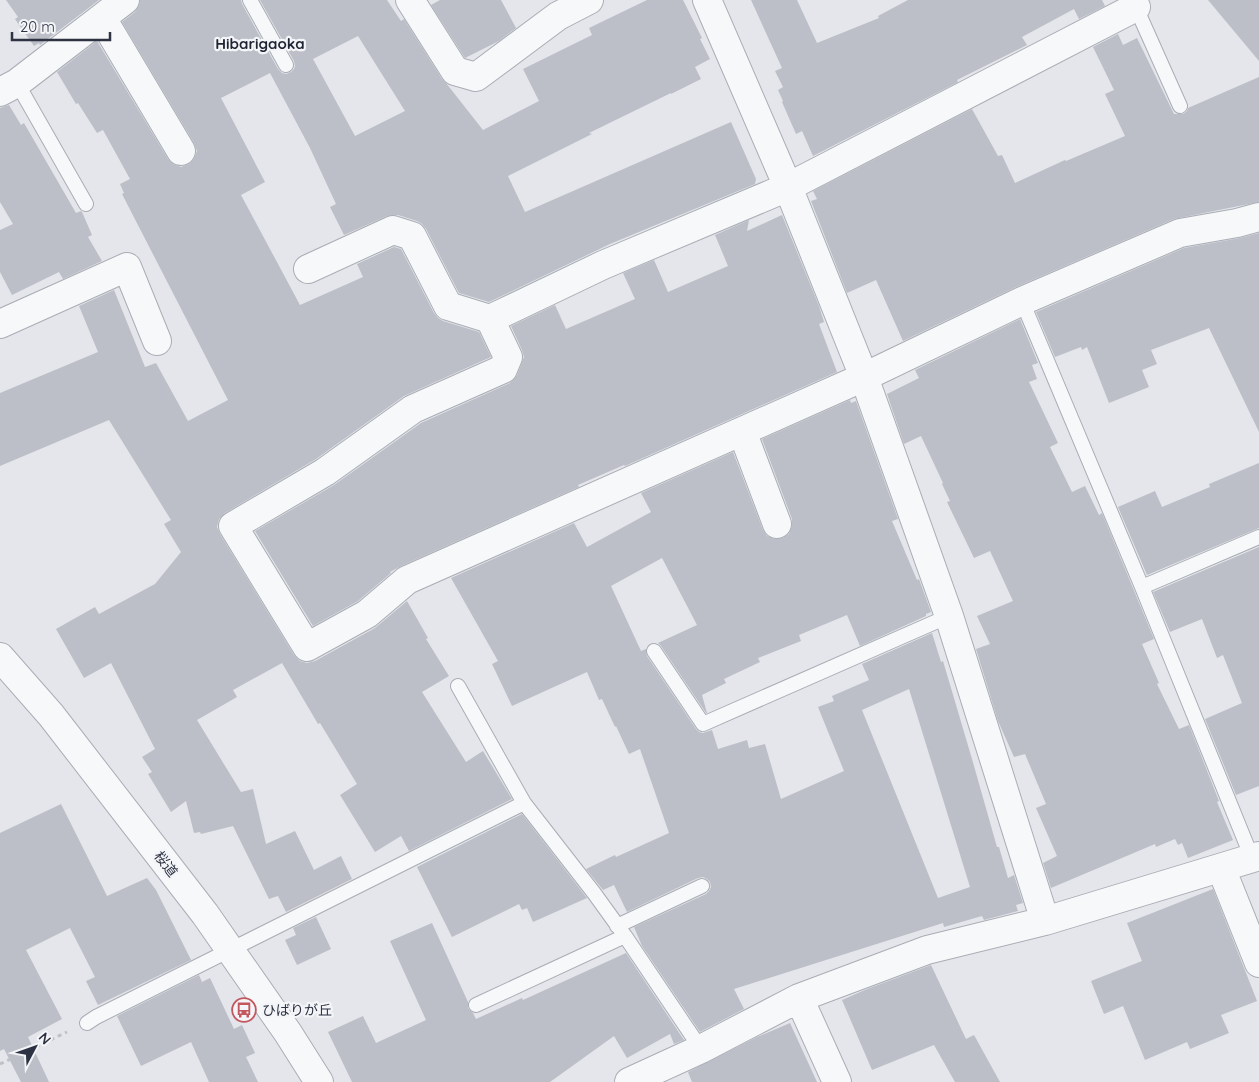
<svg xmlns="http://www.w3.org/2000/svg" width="1259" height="1082" font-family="Quicksand,'Noto Sans JP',sans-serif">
	<rect width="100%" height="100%" fill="#e4e6eb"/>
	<path fill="#bcbfc7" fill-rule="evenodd" d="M6 0H99L40 45 39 43 34 46 15 19 18 17Z
		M140 0H241L242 4 278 69 282 73 286 74 291 72 294 69 295 66 294 61 260 0H387L401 21 404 19 442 79 446 83 483 130 539 101 523 69 592 35 589 28 647 0H683L702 38 700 39 710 59 695 67 701 79 671 94V93L589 133 592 134 508 176 525 212 731 122 756 179 755 184 610 244 489 302 459 293 426 229 422 224 417 221 398 215 387 216 344 235 330 207 336 204 310 148 270 73 221 98 265 182 241 195 300 305 363 277 357 264 394 247 401 249 434 313 438 318 443 321 479 332 491 357 404 396 316 459 225 513 219 519 217 527 220 534 294 655 300 661 307 663 315 661 375 628 407 601 428 638 426 639 449 676 422 692 466 762 483 751 512 799 409 851 401 836 375 852 340 795 357 784 320 723 318 724 282 663 233 690 237 697 197 720 241 792 253 789 266 844 295 831 314 870 341 856 352 879 286 912 278 896 269 899 233 826 201 834 200 832 194 833 186 801 171 812 148 774 152 772 142 757 155 749 111 663 84 678 56 629 95 607 99 614 155 584 181 552 164 524 171 520 109 420 0 466V393L98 352 79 306 114 290 145 367 156 363 188 421 228 400 122 194 124 193 120 184 130 179 103 130 97 133 78 103 76 104 57 72 97 41 168 159 173 164 181 167 189 164 194 159 197 151 194 143 122 22 135 12 139 6ZM358 36 405 111 355 136 313 59Z
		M440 0H501L516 28 499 41 465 58 431 5Z
		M751 0H797L817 43 879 18 878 16 908 0H1102L1105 6 1079 19 1074 9 1022 37 1027 45 957 80 958 82 813 156 802 131 796 134 782 102 783 101 778 90 783 87 775 71 782 68Z
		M1208 0H1259V61Z
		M1118 34 1123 45 1137 38 1174 114H1183L1187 111 1188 108 1259 77V202L1174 219 1016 287 903 341 876 280 847 293 811 201 817 199 813 191 972 109 998 156 1002 155 1015 183 1065 160 1066 161 1125 136 1105 94 1114 90 1093 47Z
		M9 105 21 125 24 123 76 213 81 211 82 212 92 235 88 237 102 261 63 279 59 272 12 295 0 272V230L13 224 0 202V108Z
		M782 215 819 306 824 322 819 324 837 372 625 466 624 465 578 485 579 487 401 566 390 572 391 573 358 601 313 626 255 531 334 485 421 423 510 383 517 375 524 357 522 350 511 326 555 305 566 329 635 299 623 273 654 260 668 292 728 266 715 235 749 220 747 231Z
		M1259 233V432L1209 328 1151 350 1157 364 1142 370 1149 387 1109 403 1087 347 1082 350 1081 347 1055 357 1036 312 1184 248 1240 238Z
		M1020 319 1038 363 1032 365 1037 379 1029 382 1058 443 1050 447 1072 492 1085 486 1099 515 1102 513 1154 639 1142 644 1159 683 1157 684 1179 729 1189 725 1219 801 1217 802 1233 840 1188 858 1182 843 1178 845 1175 839 1156 847 1155 844 1051 888 1043 863 1057 856 1036 808 1046 804 1025 754 1014 757 998 721 976 649 990 644 977 616 1013 601 990 551 974 558 947 502 950 501 942 484 943 483 921 436 904 444 887 394 919 378 915 370Z
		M850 400 851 403 856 401 898 519 892 521 917 580 919 579 931 612 926 614V616L860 646 847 615 799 635 801 641 758 658 760 662 724 679 726 683 702 695 707 713H706L661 646 658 643 697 625 662 558 611 586 641 651 646 649 647 656 696 729 699 732 703 733 712 730 718 749 747 740 749 748 765 744 781 799 844 771 818 707 834 701 832 696 869 680 862 664 932 633 941 662 943 661 972 759 997 847H999L1008 878 1014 875 1023 903 1016 905 1018 911 984 920 982 916 944 927 943 923 734 989 744 1009 700 1032 642 946 634 927 706 894 709 891 711 887 710 882 707 879 703 877 698 878 627 912 614 885 603 890 586 869 615 855 616 857 669 833 640 749 629 754 616 726 615 727 602 699 599 700 587 672 512 706 492 664 498 661 451 578 574 523 587 547 651 512 641 493 733 452 763 530 767 536 774 539 783 538 789 534 792 526V519L762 439ZM909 689 970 887 938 898 862 710Z
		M1259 463V528L1147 575 1118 507 1155 491 1162 507 1210 487 1209 484Z
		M1259 547V786L1236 795 1205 719 1242 703 1223 655 1217 658 1202 619 1170 632 1153 592Z
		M61 804 107 896 147 878 156 890 191 960 98 1005 86 981 95 977 70 928 26 950 62 1019 28 1037 49 1082H21L4 1049 0 1051V833Z
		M522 814 587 898 533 922 527 908 522 910 519 904 452 937 417 867Z
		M1213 889 1257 1001 1221 1015 1229 1033 1190 1049 1187 1042 1145 1060 1123 1006 1104 1014 1091 981 1142 961 1127 923Z
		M316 917 331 949 297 965 285 940 296 935 293 928Z
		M432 923 468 1002V1008L473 1013 476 1019 522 998 523 1000 626 953 684 1040 674 1044 670 1034 627 1058 614 1036 550 1082H352L328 1032 363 1016 376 1043 426 1020 390 941Z
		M931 965 966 1039 974 1035 1000 1082H955L934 1045 872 1070 842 1000 867 989Z
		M199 975 202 982 210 978 234 1029 242 1025 255 1053 246 1057 258 1082H209L191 1042 141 1066 117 1016Z
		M790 1023 817 1082H692L688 1072 757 1037Z"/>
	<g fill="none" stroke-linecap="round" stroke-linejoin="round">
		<g stroke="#a9adb5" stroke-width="16">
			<path id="service" d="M250 0 286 65
				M1134 3 1180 106
				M17 83 86 204
				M1022 301 1142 587 1252 858
				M1142 587 1259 537
				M654 651 703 724 949 616
				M458 686 524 803 594 893 625 936 701 1049
				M617 926 702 886
				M476 1005 625 936
				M87 1023 96 1017 524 803"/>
		</g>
		<g stroke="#a9adb5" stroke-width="30">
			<path id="minor" d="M410 0 455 71 476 77 558 16 589 0
				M707 0 788 187 864 377 949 616 1045 921
				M102 18 181 151
				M0 92 17 83 125 0
				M308 269 393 230 412 236 448 306 490 319 603 265 788 187 1136 7
				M490 319 508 357 503 369 413 409 325 472 233 526 307 647 367 614 407 580 864 377 1022 301 1180 233 1237 223 1259 217
				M0 324 127 267 157 341
				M742 431 777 524
				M1221 868 1259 963
				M799 998 837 1082
				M629 1082 701 1049 799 998 927 950 1045 921 1259 856"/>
		</g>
		<g stroke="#a9adb5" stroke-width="30">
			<path id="tertiary" d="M0 657 51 715 205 914 288 1033 319 1082"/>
		</g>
		<path stroke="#bec1c6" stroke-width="3" stroke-dasharray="4 4" stroke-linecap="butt" d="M0 1064 67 1032"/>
		<use href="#service" stroke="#f7f8f9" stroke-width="14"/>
		<use href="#minor" stroke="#f7f8f9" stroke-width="28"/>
		<use href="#tertiary" stroke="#f7f8f9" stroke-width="28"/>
	</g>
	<defs>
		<g id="bus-ring" transform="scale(1.25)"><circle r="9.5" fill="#f4f5f8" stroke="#c2575e" stroke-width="1.5"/><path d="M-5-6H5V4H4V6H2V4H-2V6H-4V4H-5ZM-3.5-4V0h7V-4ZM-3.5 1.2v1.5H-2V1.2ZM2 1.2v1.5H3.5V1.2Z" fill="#c2575e"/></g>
	</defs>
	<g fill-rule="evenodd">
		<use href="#bus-ring" x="244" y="1010"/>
	</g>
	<g text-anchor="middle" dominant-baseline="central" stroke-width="4.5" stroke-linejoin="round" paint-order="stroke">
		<g font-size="14" fill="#2d3342" stroke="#f4f5f8">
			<text transform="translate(166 864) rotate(52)">桜道</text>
		</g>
		<g font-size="14" fill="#2d3342" stroke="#f4f5f8" text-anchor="start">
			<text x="262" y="1010">ひばりが丘</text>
		</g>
		<g font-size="15" font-weight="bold" fill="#1f2433" stroke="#f4f5f8">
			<text x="260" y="43">Hibarigaoka</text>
		</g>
	</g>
	<g transform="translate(35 1047) rotate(49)" stroke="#f4f5f8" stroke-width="4" paint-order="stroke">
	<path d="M0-4L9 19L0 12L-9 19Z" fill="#2d3342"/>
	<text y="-8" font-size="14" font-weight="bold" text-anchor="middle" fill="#2d3342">N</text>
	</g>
	<path d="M12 32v8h98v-8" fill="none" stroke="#2d3342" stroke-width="2.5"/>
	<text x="20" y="32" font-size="15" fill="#2d3342" stroke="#f4f5f8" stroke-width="4" paint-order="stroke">20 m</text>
</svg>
